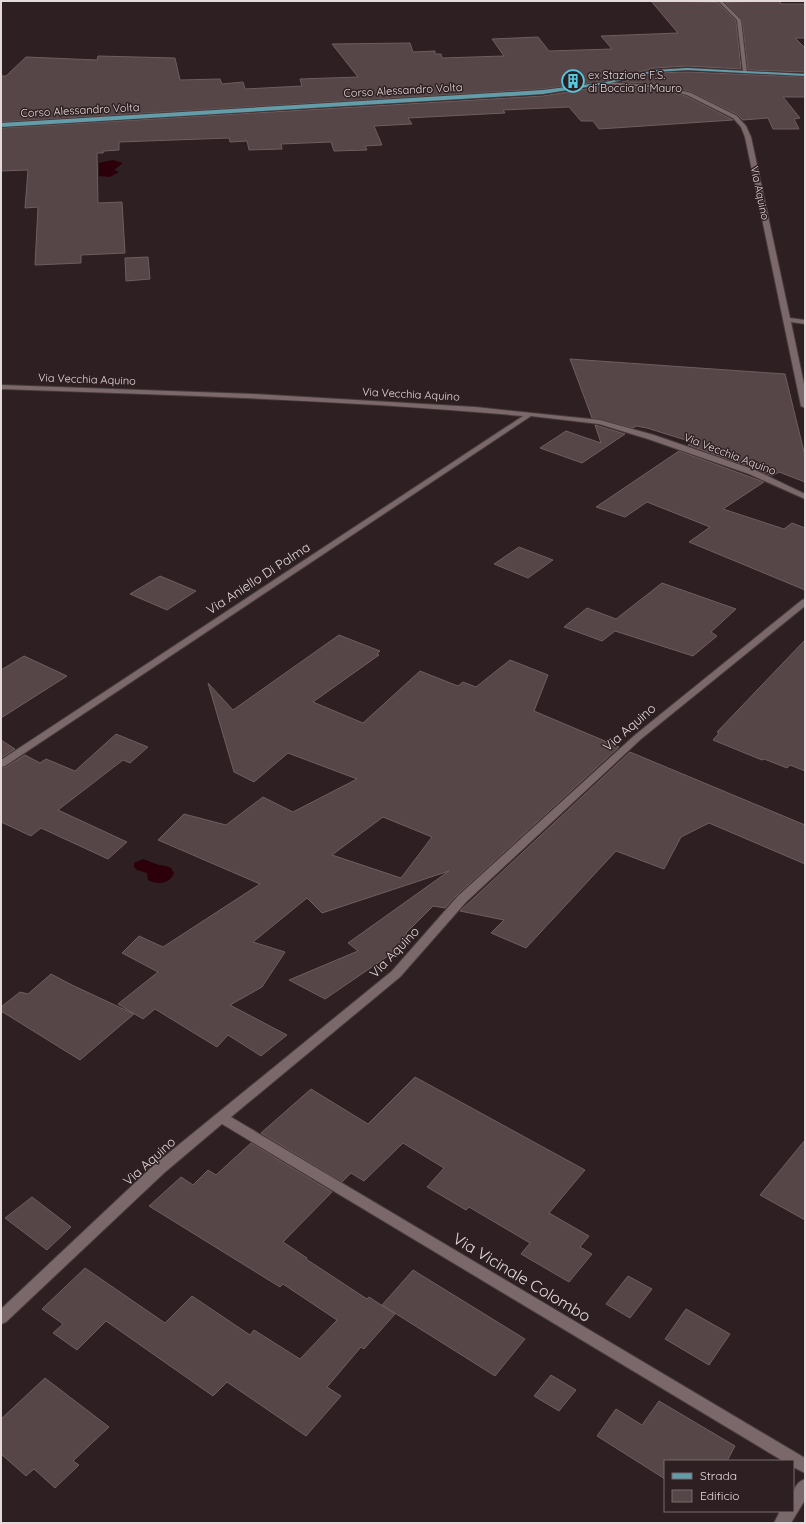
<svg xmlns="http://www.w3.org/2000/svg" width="806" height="1524" font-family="Quicksand,sans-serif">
	<rect width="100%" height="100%" fill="#2e2022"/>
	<path fill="#2b000a" d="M113 160 123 163 114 170 119 172 110 177 99 176V163Z
		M143 859 159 865 166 866 171 868 174 873C170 884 158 885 148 880L147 873 137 870 134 867V863Z"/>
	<path fill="#574648" stroke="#6f5d5f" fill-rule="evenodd" d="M651 1 717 2 736 21 741 69 687 66 655 68 606 81 543 89 1 122V76H6L26 57 97 60 98 56 175 58 180 80 220 79 222 84 243 82 245 89 302 86 300 79 358 77 332 44 410 43 413 52 435 51V54H441L442 58 504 56 492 39 538 37 549 51 612 49 601 36 678 33Z
		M780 1 781 4H805V38H795L805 48V72L748 70 742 20 725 2Z
		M687 72 805 77V97H783L800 118 794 119 799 129H773L768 118 743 120 738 115 691 92 662 84 622 82 655 73Z
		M605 86 662 89 686 96 733 120 599 129 593 121H581L569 107 503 110 505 113 408 118 412 124 374 126 382 145 365 146 367 150 334 151 331 142 281 144 282 149 249 150 247 141 230 142 229 138 119 142V150L104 151 103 153H97L98 203 122 202 125 253 81 255V263L35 265 38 207 25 208 28 170 1 171V128L543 96Z
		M148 257 150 279 126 281 125 258Z
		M570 359 785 374 805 456V482L779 472 772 476 755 469 688 445 692 442 647 428 636 426 633 428 592 418Z
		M595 425 625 434 582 463 540 448 566 431 601 443Z
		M679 451 764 482 723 509 784 529 792 523 805 528V590L689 542 710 527 647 502 625 517 596 507Z
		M519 547 553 560 528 578 494 564Z
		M160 576 196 591 167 610 130 594Z
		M662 583 736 609 711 632 717 636 693 656 615 631 602 641 564 627 587 608 616 619Z
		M339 635 380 651 377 654 379 655 313 702 363 723 420 671 458 686 463 682 476 687 510 660 548 675 534 711 619 747 457 895 445 908 433 906 406 933 410 939 406 942 407 943 325 999 289 980 358 951 348 943 449 871 322 913 307 898 253 942 285 952 262 987 230 1005 287 1035 261 1056 228 1035 217 1047 155 1009 143 1019 118 1004 158 972 122 953 139 936 163 947 260 884 158 840 184 814 226 825 263 797 293 812 357 779 288 753 254 782 234 772 208 683 233 710ZM383 817 432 837 401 878 332 855Z
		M805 640V771L790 765 787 768 764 759 762 760 713 740 719 733 717 732Z
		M24 656 67 676 1 718V670Z
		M116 734 148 747 130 763 123 760 58 810 127 842 108 859 41 828 31 836 1 822V768L6 767 25 755 40 763 46 759 75 771Z
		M1 740 15 749 1 758Z
		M630 752 805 825V864L709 823 681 837 664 869 616 851 526 948 491 933 504 920 460 911Z
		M51 974 72 985 134 1014 80 1060 1 1011V1007L20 992 28 994Z
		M415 1077 585 1170 549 1213 589 1236 580 1247 592 1254 569 1282 521 1254 530 1243 469 1207 466 1210 427 1187 444 1168 403 1143 364 1181 351 1173 342 1182 261 1133 311 1089 368 1124Z
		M805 1140V1220L760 1195Z
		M251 1143 332 1192 283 1242 307 1258 306 1259 367 1299 369 1297 395 1314 364 1349 361 1347 327 1387 341 1396 306 1436 227 1382 213 1396 106 1321 77 1350 53 1333 63 1324 42 1309 85 1268 165 1323 192 1296 250 1335 254 1330 300 1359 337 1320 283 1284 280 1287 149 1206 181 1177 193 1185 208 1170 216 1175Z
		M32 1197 71 1227 47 1250 5 1218Z
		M413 1270 525 1339 495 1376 382 1305Z
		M628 1276 652 1289 630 1318 606 1304Z
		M686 1309 730 1334 709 1365 665 1339Z
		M551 1375 576 1390 559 1411 534 1396Z
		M45 1378 109 1427 73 1461 79 1465 55 1488 34 1469 26 1476 1 1454V1419Z
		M659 1401 735 1446 727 1461H665V1479L597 1436 616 1409 642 1425Z"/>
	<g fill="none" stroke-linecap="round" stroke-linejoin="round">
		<g stroke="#473b3d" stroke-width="2">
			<path id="minor" d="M718 1H722L741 20 747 73 743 72 737 20Z
				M606 82 662 86 691 93 737 116 746 126 751 137 790 318 805 320V324L791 322 805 389V408L801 406 745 137 741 127 733 118 687 95 662 88 604 84Z
				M1 385 253 394 475 407 600 420 654 435 755 470 805 494V499L749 474 648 439 599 424 531 416 5 766 1 767V760L523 416C349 400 175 395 1 389Z
				M805 599V606L641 739 466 902 400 977 231 1117 805 1458V1473L793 1467V1461H783L222 1124 164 1173 6 1322 1 1324V1309L154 1165 392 971 458 896 635 735 802 600Z
				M805 1479V1500L791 1523H774L780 1511H793C793 1498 791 1484 805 1479Z"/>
		</g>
		<g stroke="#473b3d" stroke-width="2">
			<path id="major" d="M687 68 805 74V76L687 70 655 72 606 84 543 94 1 127V123L543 90 606 82 655 70Z"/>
		</g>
		<use href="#minor" fill="#7a686a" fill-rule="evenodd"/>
		<use href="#major" fill="#649daa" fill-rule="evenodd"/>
	</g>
	<defs>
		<g id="building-ring" transform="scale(1.15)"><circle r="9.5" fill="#2e2022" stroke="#56c9e0" stroke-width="1.5"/><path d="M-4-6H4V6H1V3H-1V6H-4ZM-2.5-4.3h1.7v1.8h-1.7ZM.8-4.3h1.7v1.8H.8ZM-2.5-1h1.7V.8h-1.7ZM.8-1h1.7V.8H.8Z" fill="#56c9e0"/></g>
	</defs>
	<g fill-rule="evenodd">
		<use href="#building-ring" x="573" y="81"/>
	</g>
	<g text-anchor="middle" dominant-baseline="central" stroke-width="3" stroke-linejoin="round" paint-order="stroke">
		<g font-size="11" fill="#e4d9db" stroke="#2e2022" text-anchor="start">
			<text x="588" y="75">ex Stazione F.S.<tspan x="588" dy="13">di Boccia al Mauro</tspan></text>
		</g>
		<g font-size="11" fill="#e4d9db" stroke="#2e2022">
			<text transform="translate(403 90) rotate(-3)">Corso Alessandro Volta</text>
			<text transform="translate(80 110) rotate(-3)">Corso Alessandro Volta</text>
			<text transform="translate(760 193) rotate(78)">Via Aquino</text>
			<text transform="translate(87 379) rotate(2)">Via Vecchia Aquino</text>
			<text transform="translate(411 394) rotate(3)">Via Vecchia Aquino</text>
			<text transform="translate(730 454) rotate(21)">Via Vecchia Aquino</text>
		</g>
		<g font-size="13" fill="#e4d9db" stroke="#2e2022">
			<text transform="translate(258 578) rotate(-33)">Via Aniello Di Palma</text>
			<text transform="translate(629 727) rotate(-41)">Via Aquino</text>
			<text transform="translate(394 952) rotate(-46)">Via Aquino</text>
			<text transform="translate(149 1161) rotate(-42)">Via Aquino</text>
		</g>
		<g font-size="16" fill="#e4d9db" stroke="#2e2022">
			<text transform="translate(522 1277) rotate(31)">Via Vicinale Colombo</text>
		</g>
	</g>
	<rect width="806" height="1524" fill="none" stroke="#e4d9db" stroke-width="4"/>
	<rect x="664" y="1460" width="130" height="52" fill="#2e2022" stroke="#776a6c"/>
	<rect x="672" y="1473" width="20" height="6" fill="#649daa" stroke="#776a6c"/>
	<text x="700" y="1480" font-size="12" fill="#e4d9db">Strada</text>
	<rect x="672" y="1490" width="20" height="12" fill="#574648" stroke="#776a6c"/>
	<text x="700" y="1500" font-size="12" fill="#e4d9db">Edificio</text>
</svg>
